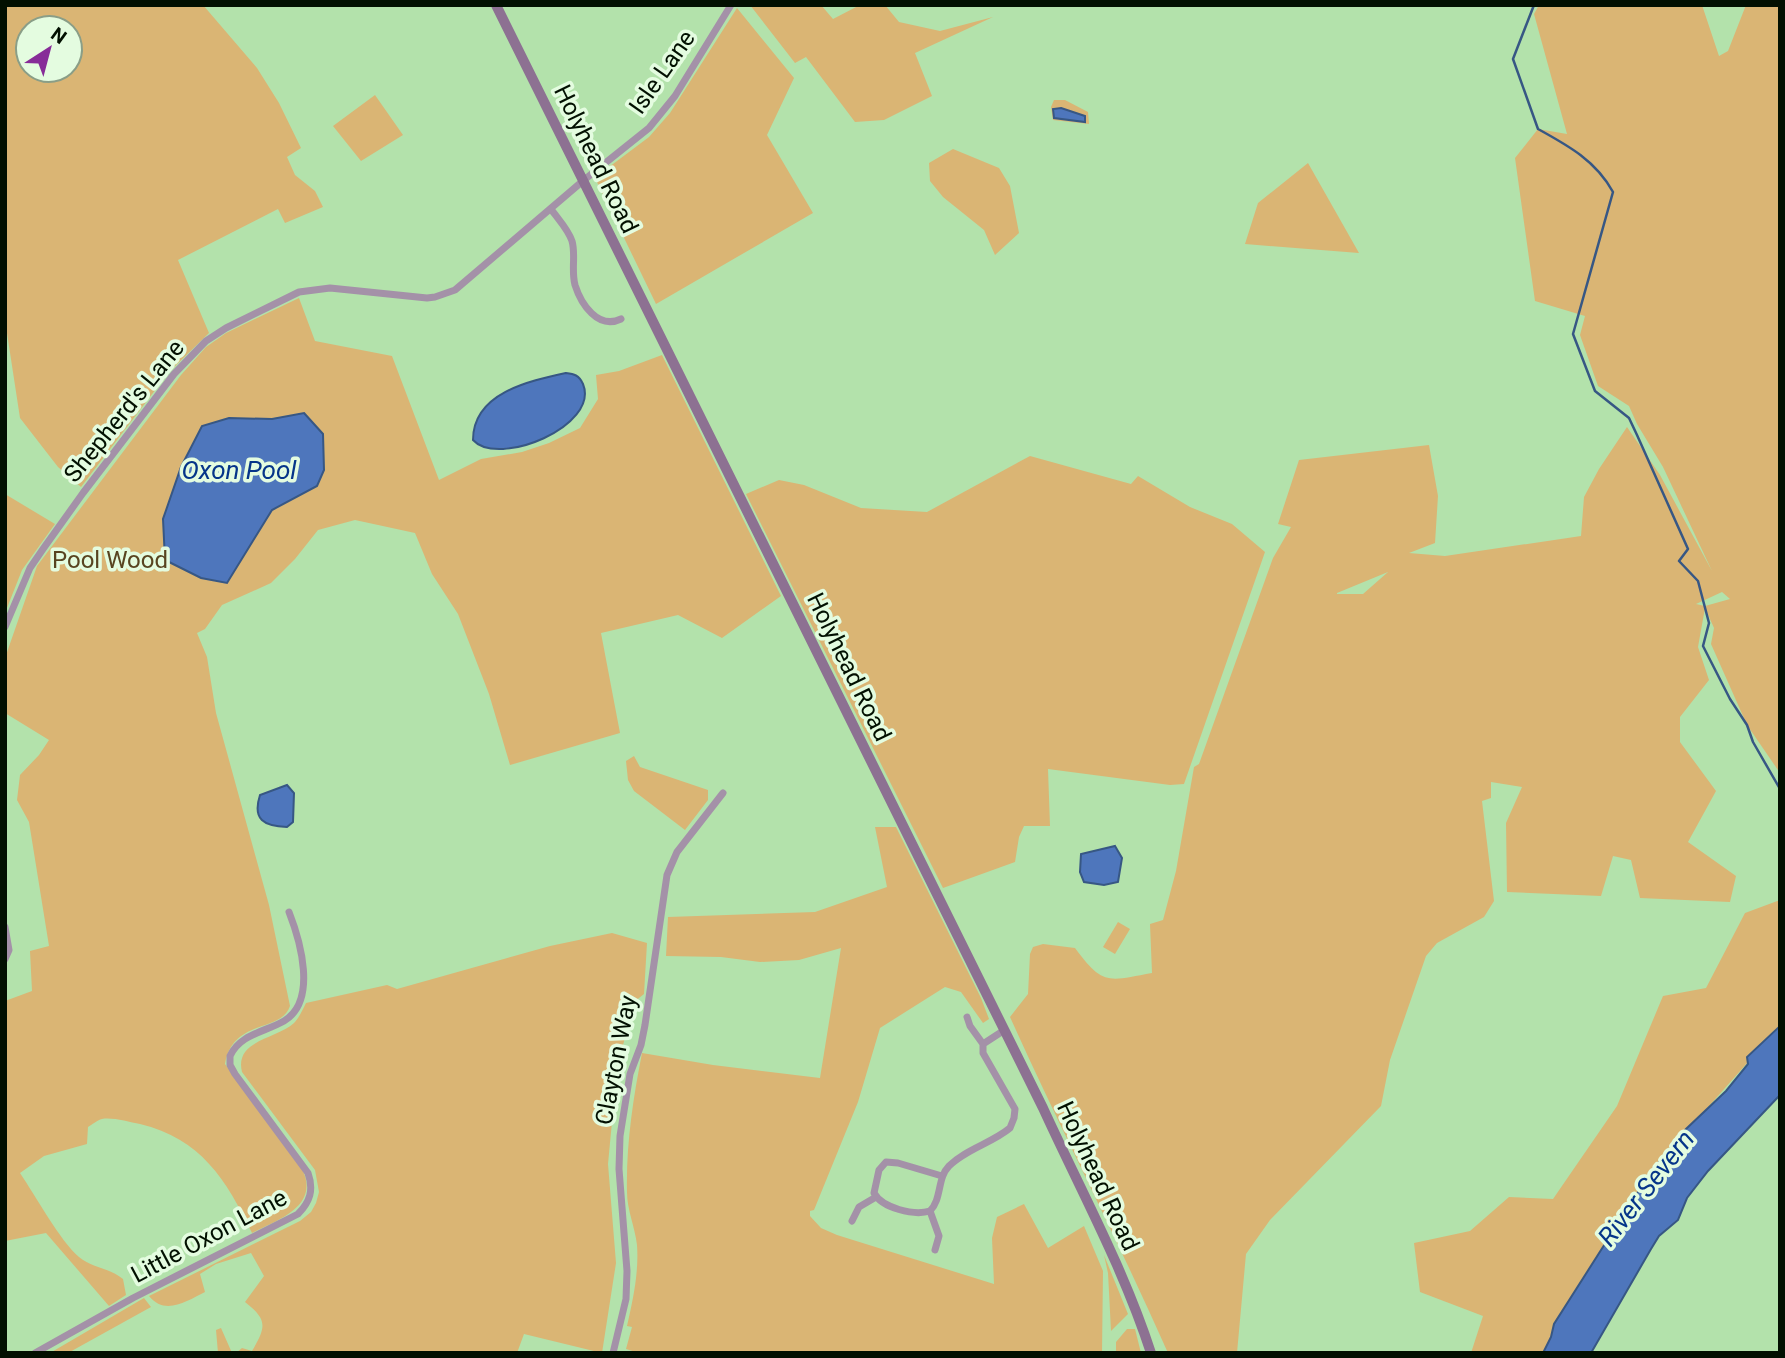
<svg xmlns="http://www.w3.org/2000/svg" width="1785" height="1358" font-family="Roboto,sans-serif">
	<rect width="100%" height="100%" fill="#b3e2ab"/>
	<path fill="#dab574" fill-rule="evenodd" d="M5 5H203L257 68 279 103 301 148 287 157 295 175 315 191 323 207 285 223 278 209 178 260 209 333 169 372 81 487 58 467 20 418 5 320ZM28 28H70V70H28Z
		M750 5H821L833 19 860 5H885L899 22 940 31 993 17 915 53 932 96 884 120 855 122 806 57 795 63Z
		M1539 5H1702L1719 56 1728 51 1746 5H1780V773L1747 725 1711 644 1714 628 1705 608 1698 647 1709 680 1680 717V742L1716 791 1688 842 1736 876 1730 902 1640 898 1631 860 1613 856 1601 896 1507 892 1506 823 1522 787 1491 782V798L1482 801 1494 901 1484 917 1437 943 1426 956 1390 1060 1381 1106 1270 1220 1246 1254 1237 1353H1168C1118 1240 1061 1130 1010 1017L1028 994 1030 954 1033 947 1043 944 1075 948C1103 986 1108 981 1152 973L1150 924 1163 920 1176 871 1194 767 1199 764 1273 558 1291 527 1278 524 1299 460 1429 445 1438 496 1435 543 1409 553 1445 556 1581 536 1584 497 1599 469 1627 427 1660 475 1712 571 1663 467 1637 424 1629 406 1598 386 1580 335 1585 316 1535 301 1515 158 1538 129 1567 134 1534 14ZM1388 572 1363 594H1337V593ZM1722 592 1730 599 1705 606 1696 604Z
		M737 8 794 78 767 135 813 213 656 304 597 182V176L649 137 670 113Z
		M375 95 403 135 361 161 333 126Z
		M1054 100H1065L1088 112 1089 124 1053 120 1051 107Z
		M953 149 999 168 1010 186 1019 233 995 255 984 230 943 197 930 181 929 163Z
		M1308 163 1359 253 1245 244 1258 203Z
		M299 298 315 341 392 356 439 480 481 459 522 452 549 443 580 428 598 399 596 375 619 371 662 355 781 596 722 638 678 615 601 633 620 733 510 765 489 694 458 614 432 574 415 533 355 520 318 530 295 559 271 583 222 605 205 629 197 633 207 657 216 713 269 905 290 1006C281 1033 233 1018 225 1064L303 1171C319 1207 277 1220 252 1233 226 1179 201 1139 140 1124 129 1122 112 1117 102 1119 97 1120 92 1125 88 1127L87 1144 44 1156 20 1173C35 1195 61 1242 79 1257 92 1268 110 1268 123 1279L126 1295 109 1306 46 1233 5 1241V1001L32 991 30 951 49 946 29 822 17 800 20 775 39 755 49 740 5 713V658L37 566 181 375 206 347 226 333ZM304 413 317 486 272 510 229 418 272 419Z
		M1030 456 1131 484 1138 476 1190 507 1232 524 1265 552 1184 784 1170 785 1048 769 1050 826H1024L1019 837 1015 862 943 888 746 494 779 480 804 485 861 508 927 512Z
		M5 494 55 524 22 570 5 613Z
		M634 756 640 767 708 790V800L685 830 634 791 628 780 626 761Z
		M875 827H896L981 998 989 1019 983 1023 961 992 945 987 880 1028 858 1102 814 1210 810 1211V1216L821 1228 837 1235 994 1284 992 1238 997 1217 1024 1204 1048 1248 1084 1226 1103 1271 1102 1353H639L626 1349 632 1327 627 1326C633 1300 639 1272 637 1245 635 1227 627 1210 627 1192 626 1145 633 1099 642 1053L713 1065 820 1078 841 948 799 960 760 962 721 957 666 956 668 917 815 912 887 887Z
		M1780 900V1026L1662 1159 1548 1353H1471L1483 1316 1420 1292 1414 1243 1470 1231 1509 1197 1553 1199 1617 1106 1663 996 1706 988 1745 913Z
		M1118 922 1130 929 1115 954 1103 947Z
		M612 933 647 943 644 994 634 1002 617 1069 608 1164 616 1263 602 1353 524 1334 517 1353H236L242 1348 252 1351C266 1327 268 1320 245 1302L264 1276 251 1253 216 1264 200 1274 205 1292C187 1301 165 1316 149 1296L300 1221 311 1212 316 1203 319 1192 315 1170 242 1072C234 1040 277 1039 294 1023 299 1018 303 1009 306 1003L387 985 397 989 550 946Z
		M1104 1255 1128 1314 1111 1331 1108 1273Z
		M144 1298 151 1307 68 1353H50Z
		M221 1328 232 1353H218L216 1330Z
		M1127 1329H1135L1141 1353H1116V1342Z"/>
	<path fill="#4e76bc" stroke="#375784" stroke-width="2" d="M1061 108 1085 116V122L1054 118 1053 109Z
		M566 373C574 374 579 375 583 384 600 426 498 468 473 440 473 393 529 381 566 373Z
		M304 413 323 434 324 470 317 486 272 510 227 583 201 578 165 560 163 519 181 467 202 426 229 418 272 419Z
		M287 785 294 793 293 822 287 827C264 826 252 820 260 795Z
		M1115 846 1122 858 1118 882 1104 885 1084 882 1080 872 1081 854Z
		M1780 1026V1095L1708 1171 1687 1198 1678 1220 1659 1236 1651 1249 1591 1353H1543L1551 1337 1554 1324 1650 1173 1686 1129 1726 1091 1748 1064 1747 1057Z"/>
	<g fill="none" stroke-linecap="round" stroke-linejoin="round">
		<path stroke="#375784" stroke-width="2.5" d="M1534 5 1513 59 1538 129C1569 146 1596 161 1613 192L1573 334 1595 391 1629 418 1637 435 1688 549 1679 561 1698 581 1709 623 1703 646 1730 699 1747 725 1753 742 1780 789"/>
		<path stroke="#a491a8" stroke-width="7" d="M551 209C558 219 568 229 572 241 576 255 571 270 575 285 581 304 598 330 621 319
			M5 627 30 568 43 549 83 493 174 374 206 341 226 328 299 292 330 288 427 298 435 297 455 290 584 180 649 128 675 96 731 5
			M5 927 9 950 5 959
			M967 1017 970 1026 983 1044 1003 1031
			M942 1176 898 1163 886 1162 879 1170 874 1193C882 1208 914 1216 930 1211 942 1199 937 1178 949 1166 966 1149 992 1143 1010 1128L1014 1118 1015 1109 983 1053V1044
			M930 1211 939 1236 935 1250
			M852 1221 859 1207 876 1197
			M35 1353 133 1298 298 1214C310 1202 314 1190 308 1173L235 1074 230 1065V1056C240 1034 265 1032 284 1021 318 1001 300 940 289 912
			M613 1353 626 1299 627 1271 619 1169 620 1136 630 1074 641 1045 645 1025 667 875 677 852 723 793"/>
		<path stroke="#8d7192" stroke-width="10" d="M496 5 1043 1108C1080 1189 1123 1267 1151 1353"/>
	</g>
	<g text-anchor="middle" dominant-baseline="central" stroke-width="7" stroke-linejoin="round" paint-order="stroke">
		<g font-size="24" fill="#021001" stroke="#e4fce0">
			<text transform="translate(662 72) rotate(-55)">Isle Lane</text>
			<text transform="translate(596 159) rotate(64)">Holyhead Road</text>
			<text transform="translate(124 411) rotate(-51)">Shepherd's Lane</text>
			<text transform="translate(849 667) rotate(64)">Holyhead Road</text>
			<text transform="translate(616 1060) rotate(-79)">Clayton Way</text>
			<text transform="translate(1098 1176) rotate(65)">Holyhead Road</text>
			<text transform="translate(209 1236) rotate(-28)">Little Oxon Lane</text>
		</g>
		<g font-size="24" fill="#584420" stroke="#e4fce0">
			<text x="110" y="560">Pool Wood</text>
		</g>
		<g font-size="26" font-style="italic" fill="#053589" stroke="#e4fce0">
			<text x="239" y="470">Oxon Pool</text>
			<text transform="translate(1646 1188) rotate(-52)">River Severn</text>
		</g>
	</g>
	<rect width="1785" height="1358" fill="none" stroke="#021001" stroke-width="14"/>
	<g transform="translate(49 49) rotate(36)"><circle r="33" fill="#e4fce0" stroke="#8a9e87" stroke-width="2"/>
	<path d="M0-5L12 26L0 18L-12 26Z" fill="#872c98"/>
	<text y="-10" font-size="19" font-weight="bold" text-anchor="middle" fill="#021001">N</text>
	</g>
</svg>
